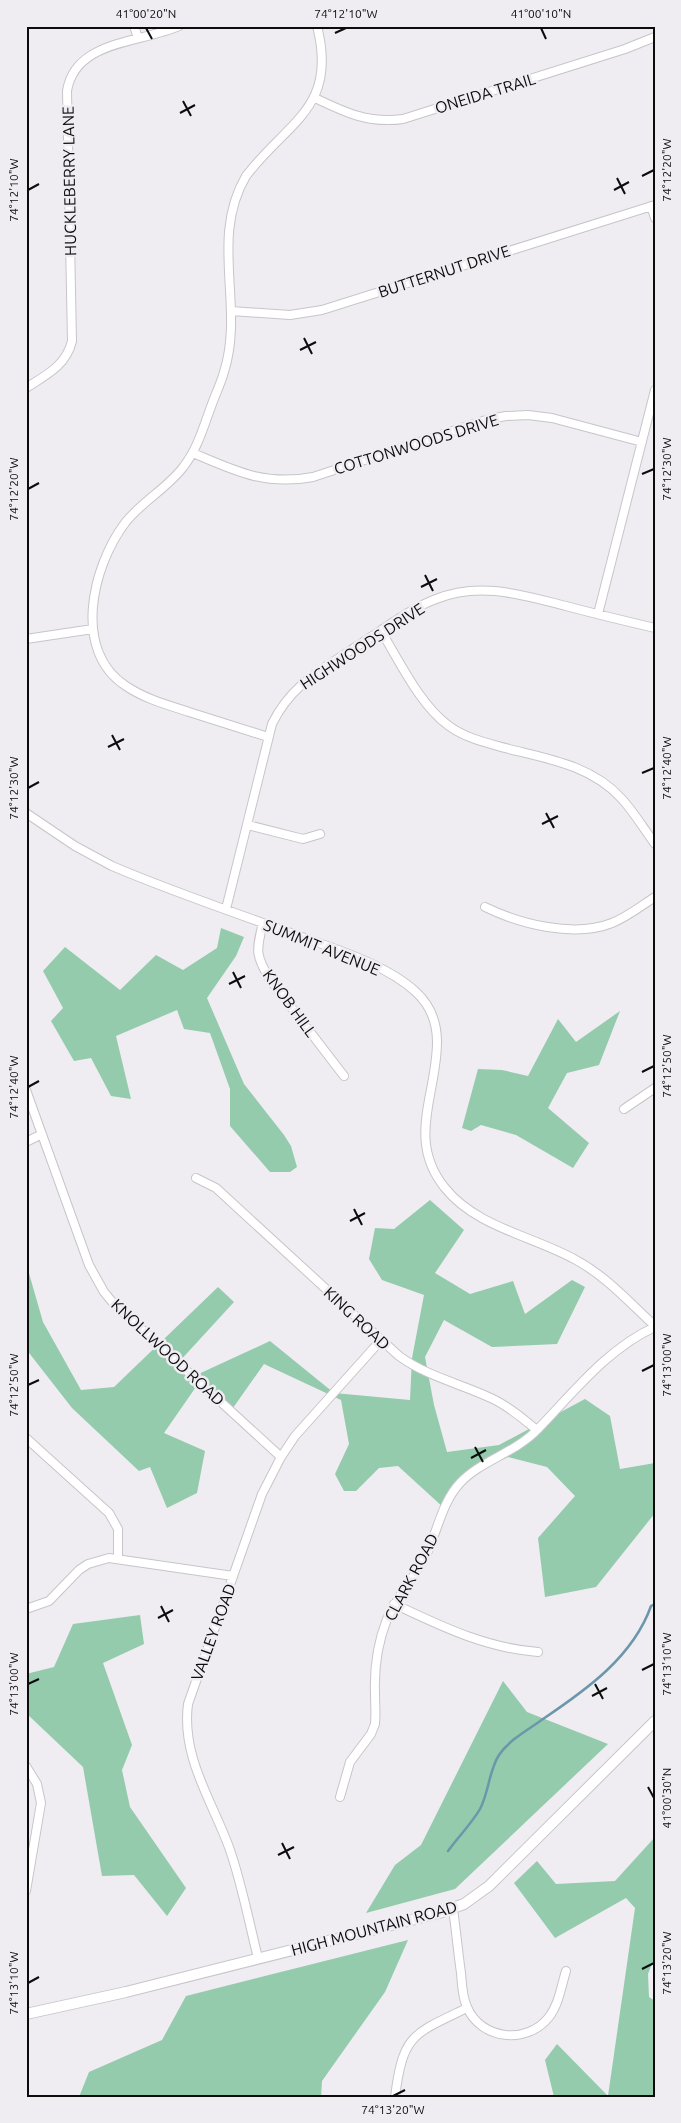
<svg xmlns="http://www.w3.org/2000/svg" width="681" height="2123" font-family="Ubuntu,sans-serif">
	<rect width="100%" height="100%" fill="#efedf2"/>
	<path fill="#93cbac" d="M221 928 244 937 236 956 207 998 244 1084 284 1135 291 1146 297 1167 290 1172H270L230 1126V1089L210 1033 184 1029 177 1010 116 1036 131 1099 111 1096 91 1058 74 1061 51 1021 63 1008 43 971 65 947 120 990 156 955 183 970 217 948Z
		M620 1011 599 1065 567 1073 548 1108 589 1143 573 1168 516 1135 481 1125 471 1131 462 1128 478 1069 502 1070 528 1076 558 1019 576 1042Z
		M430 1200 464 1230 435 1273 470 1294 513 1281 525 1314 572 1280 585 1287 557 1344 492 1347 444 1320 425 1357 434 1405 447 1452 499 1445 585 1399 610 1416 620 1469 655 1463V1513L596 1587 545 1597 538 1538 575 1496 547 1467 508 1457 472 1473 444 1508 398 1466 379 1468 356 1491H344L335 1474 349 1444 341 1400 264 1364 228 1415 198 1384 164 1433 205 1451 197 1493 167 1508 150 1467 139 1471 72 1408 26 1349V1263L43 1322 81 1390 114 1387 218 1287 234 1302 178 1363 192 1377 270 1341 334 1393 410 1400 412 1358 424 1295 382 1280 369 1259 375 1228 394 1229Z
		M140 1615 144 1644 103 1663 132 1745 122 1770 130 1807 186 1888 167 1916 134 1875 102 1876 83 1767 26 1713V1674L54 1667 73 1624Z
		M503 1681 527 1712 608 1744 455 1889 366 1913 395 1865 421 1845Z
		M655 1837V1956L648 1974 649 1997 655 2001V2097H554L545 2060 557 2044 608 2096 635 1908 626 1898 555 1938 514 1883 537 1861 556 1884 615 1881Z
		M408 1940 385 1992 322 2081 321 2097H79L89 2072 162 2040 186 1996Z"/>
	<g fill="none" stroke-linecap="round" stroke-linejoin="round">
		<path stroke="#6c97aa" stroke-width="2.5" d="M448 1851C458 1837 472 1823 480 1809 489 1792 489 1770 499 1755 510 1739 528 1730 543 1719 586 1690 633 1657 651 1606L655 1604"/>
		<g stroke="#c7c5ca" stroke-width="10">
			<path id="minor" d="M134 26 138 38
				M315 98C344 112 369 124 403 119L625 49 655 37
				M651 206 655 218
				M231 311 290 315 322 310 655 205
				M26 388C46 375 66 366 72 341L67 91C75 40 141 43 179 26
				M193 453C235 471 265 486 313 477L489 419 506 416 528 415 552 418 642 442
				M598 614 655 390
				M381 631C400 662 420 705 449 726 467 739 488 743 509 749 549 759 592 766 621 798 634 812 644 829 655 844
				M26 639 93 629
				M268 737C242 729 215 720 189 712 168 705 145 699 126 686 72 651 92 567 125 523 142 501 168 488 184 466 198 448 204 425 212 404 216 393 221 383 224 372 245 306 209 239 246 176 288 121 338 108 317 26
				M26 813 75 846 112 866C173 892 236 913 299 936 336 949 387 965 416 992 430 1005 437 1023 437 1042 437 1094 406 1140 445 1188 476 1227 533 1236 576 1260 606 1276 630 1303 655 1326
				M248 825 303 839 320 834
				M485 907C520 924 574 938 612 923 627 917 641 906 655 897
				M226 909 272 724C291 685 320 671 354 648 380 632 407 610 436 599 480 581 522 595 566 606 596 614 625 621 655 628
				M263 923C256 950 255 956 271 981L344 1076
				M26 1090 89 1265 104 1292 114 1304 281 1457
				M624 1109 655 1088
				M26 1142 42 1134
				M196 1178 216 1188 399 1356C428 1377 462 1384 493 1399 510 1407 523 1419 537 1430
				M26 1438 109 1513 118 1529V1558
				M394 1604C441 1626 485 1648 538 1652
				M26 1609 49 1601 79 1570 88 1564 109 1558 233 1576
				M26 1766 37 1784 41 1803 26 1891
				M340 1797 350 1762 371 1734 375 1724C376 1713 375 1704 375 1693 374 1668 378 1642 387 1619 398 1594 417 1575 428 1551 438 1528 443 1501 460 1483 480 1461 515 1453 538 1429 573 1393 608 1348 655 1327
				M453 1909C456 1930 458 1952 461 1973 462 1984 462 1996 467 2007 481 2040 527 2045 549 2017 559 2004 561 1987 566 1971
				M258 1958C249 1922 242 1885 230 1850 213 1802 181 1758 188 1704L262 1494 281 1457 295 1436 381 1340
				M395 2097C403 2034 413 2034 467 2008"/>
		</g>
		<g stroke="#c7c5ca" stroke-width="12">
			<path id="major" d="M26 2014 126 1992 439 1913 464 1904 489 1886 655 1721"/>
		</g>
		<use href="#minor" stroke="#fff" stroke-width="8"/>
		<use href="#major" stroke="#fff" stroke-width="10"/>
	</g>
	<path fill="none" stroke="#0c0c0d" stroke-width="2" d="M146 28 152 39M541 28 546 39M335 33 346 28M183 101 191 116M180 113 195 105M642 176 654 170M617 178 625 194M28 190 39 184M614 190 629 182M304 338 312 354M300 350 316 342M642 474 654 469M28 489 39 483M425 575 433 591M421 587 437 579M112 735 120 750M108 747 124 739M642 773 654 768M28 788 39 782M546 813 554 828M542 824 558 816M233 972 241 988M229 984 245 976M642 1072 654 1066M28 1087 39 1081M354 1209 362 1225M350 1221 365 1213M642 1371 654 1365M28 1385 39 1380M475 1447 483 1462M471 1458 486 1450M161 1606 169 1622M158 1618 173 1610M642 1670 654 1664M28 1684 39 1679M595 1684 603 1699M592 1696 607 1688M648 1787 654 1798M282 1843 290 1859M278 1855 294 1847M642 1969 654 1963M28 1983 39 1977M393 2096 405 2090"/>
	<g text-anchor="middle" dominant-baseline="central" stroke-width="5" stroke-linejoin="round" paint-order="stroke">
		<g font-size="16" fill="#0c0c0d" stroke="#efedf2">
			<text transform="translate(485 93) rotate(-17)">ONEIDA TRAIL</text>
			<text transform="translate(69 181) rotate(-91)">HUCKLEBERRY LANE</text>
			<text transform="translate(444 271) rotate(-18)">BUTTERNUT DRIVE</text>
			<text transform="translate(416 444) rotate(-17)">COTTONWOODS DRIVE</text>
			<text transform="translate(362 646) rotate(-33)">HIGHWOODS DRIVE</text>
			<text transform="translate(322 947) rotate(22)">SUMMIT AVENUE</text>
			<text transform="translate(290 1003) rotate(54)">KNOB HILL</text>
			<text transform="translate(357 1318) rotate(43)">KING ROAD</text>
			<text transform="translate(168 1352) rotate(43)">KNOLLWOOD ROAD</text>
			<text transform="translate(411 1577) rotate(-62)">CLARK ROAD</text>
			<text transform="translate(213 1632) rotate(-70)">VALLEY ROAD</text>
			<text transform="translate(374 1928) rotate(-15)">HIGH MOUNTAIN ROAD</text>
		</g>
	</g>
	<rect width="681" height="2123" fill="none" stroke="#efedf2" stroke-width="55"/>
	<rect x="28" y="28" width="626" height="2068" fill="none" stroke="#0c0c0d" stroke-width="2"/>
	<g font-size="12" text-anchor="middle" fill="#0c0c0d">
		<text x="146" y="18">41°00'20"N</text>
		<text x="346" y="18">74°12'10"W</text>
		<text x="541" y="18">41°00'10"N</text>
		<text transform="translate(667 170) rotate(-90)" y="4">74°12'20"W</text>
		<text transform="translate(14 190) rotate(-90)" y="4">74°12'10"W</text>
		<text transform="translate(667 469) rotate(-90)" y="4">74°12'30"W</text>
		<text transform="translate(14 489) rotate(-90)" y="4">74°12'20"W</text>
		<text transform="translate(667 768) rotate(-90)" y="4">74°12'40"W</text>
		<text transform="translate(14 788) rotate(-90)" y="4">74°12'30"W</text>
		<text transform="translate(667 1066) rotate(-90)" y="4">74°12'50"W</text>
		<text transform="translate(14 1087) rotate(-90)" y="4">74°12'40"W</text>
		<text transform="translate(667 1365) rotate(-90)" y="4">74°13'00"W</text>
		<text transform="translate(14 1385) rotate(-90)" y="4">74°12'50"W</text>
		<text transform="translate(667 1664) rotate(-90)" y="4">74°13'10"W</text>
		<text transform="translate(14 1684) rotate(-90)" y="4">74°13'00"W</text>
		<text transform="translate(667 1798) rotate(-90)" y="4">41°00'30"N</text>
		<text transform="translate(667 1963) rotate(-90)" y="4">74°13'20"W</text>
		<text transform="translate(14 1983) rotate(-90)" y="4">74°13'10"W</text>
		<text x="393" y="2114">74°13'20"W</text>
	</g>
</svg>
